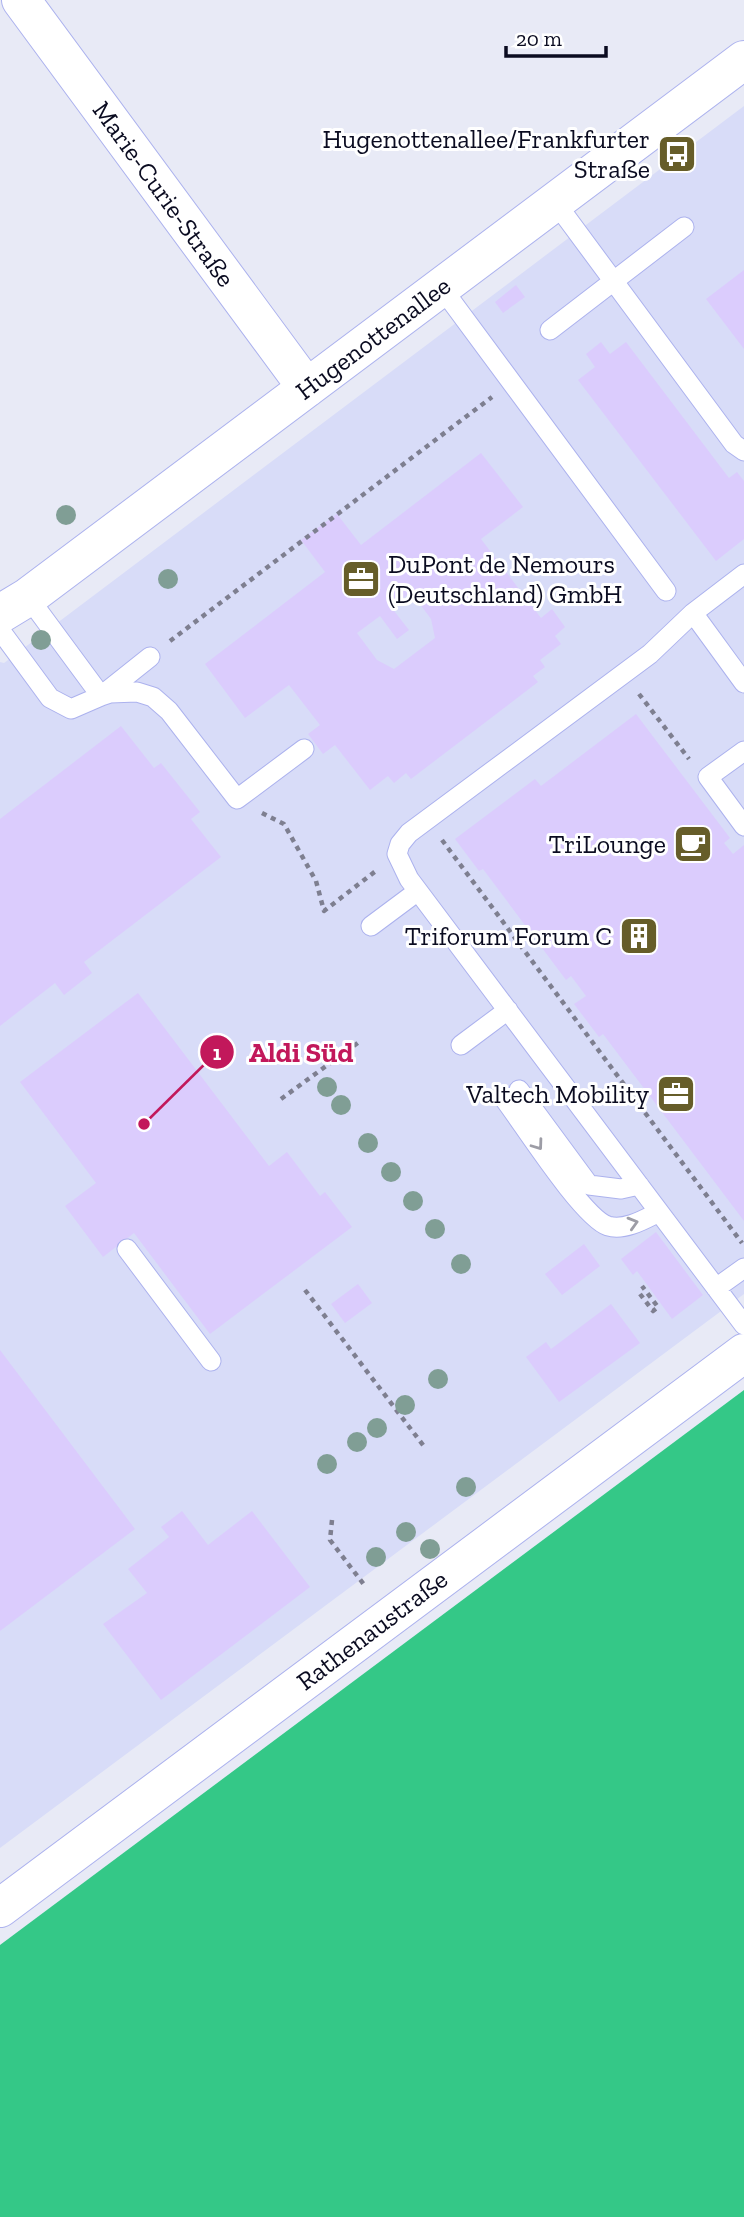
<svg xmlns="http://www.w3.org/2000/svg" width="744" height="2217" font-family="'Zilla Slab',serif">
	<rect width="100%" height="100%" fill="#e8eaf6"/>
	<path fill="#d8dcf8" d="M744 106V1294L0 1848V662L4 663Z"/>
	<path fill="#34c887" d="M744 1390V2217H0V1945Z"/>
	<path fill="#dbccfd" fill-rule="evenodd" d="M744 270V349L706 299Z
		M516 285 525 297 503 313 495 302Z
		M601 342 610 354 626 342 729 478 737 472 744 481V539L716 561 578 380 595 367 586 354Z
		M481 453 523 507 481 539 541 618 552 609 565 627 555 636 561 644 540 660 545 667 533 676 538 682 411 779 406 773 394 783 388 776 370 790 335 745 323 754 308 734 320 725 289 685 245 718 205 664 325 572 301 540 337 514 361 545ZM411 592 431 619 435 638 394 669 377 660 357 633 380 616 397 639 409 630 391 607Z
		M636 714 730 838 724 843 733 854 744 845V1221L603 1034 599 1037 574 1004 586 996 571 976 566 980 483 869 479 871 455 839 535 779 541 786Z
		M121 726 154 768 161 763 200 812 191 819 221 857 84 962 92 973 64 995 55 983 0 1026V819Z
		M138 993 269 1166 287 1152 320 1196 325 1192 352 1227 210 1334 134 1233 103 1257 65 1206 96 1183 20 1082Z
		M656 1232 703 1295 672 1319 637 1271 633 1275 621 1259Z
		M584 1244 600 1266 562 1295 545 1274Z
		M358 1284 372 1303 345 1323 331 1304Z
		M611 1304 640 1343 559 1402 526 1357 546 1342 551 1349Z
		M0 1350 135 1529 0 1631Z
		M182 1511 208 1545 252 1511 310 1587 161 1700 103 1624 147 1593 128 1569 169 1537 161 1527Z"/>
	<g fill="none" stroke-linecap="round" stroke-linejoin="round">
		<g stroke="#acb2ee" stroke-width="21">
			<path id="service" d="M555 202 734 444 744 451
				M441 287 666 591
				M550 330 684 227
				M744 574 693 613 650 654 409 833 400 844 397 854 409 879 744 1325
				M28 597 101 696 110 693 137 692 153 697 169 711 237 799 304 749
				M693 613 744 683
				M0 630 50 698 71 709 101 696 150 657
				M744 751 708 777 744 826
				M371 926 418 891
				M461 1045 508 1010
				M519 1090 589 1185 621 1189 639 1185
				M505 1100C524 1125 583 1218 608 1226 625 1231 645 1219 659 1212
				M127 1249 211 1361
				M716 1288 744 1268"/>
		</g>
		<g stroke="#acb2ee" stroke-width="40">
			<path id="minor" d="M21 0 307 388
				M0 614 28 597 744 60"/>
		</g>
		<g stroke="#acb2ee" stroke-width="40">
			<path id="tertiary" d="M0 1908 744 1353"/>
		</g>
		<path stroke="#7e7f90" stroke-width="4.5" stroke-dasharray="5 5" stroke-linecap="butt" d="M170 641 492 397
			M639 694 689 759
			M262 813 284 824 316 881 324 911 377 870
			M442 840 742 1243
			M281 1099 359 1042
			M305 1290 426 1449
			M640 1294 653 1311 658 1307 642 1286
			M332 1520 330 1540 365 1586"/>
		<use href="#service" stroke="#fff" stroke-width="19"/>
		<use href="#minor" stroke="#fff" stroke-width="38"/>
		<use href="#tertiary" stroke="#fff" stroke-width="38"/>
	</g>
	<g fill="#809e95">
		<circle cx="66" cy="515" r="10"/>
		<circle cx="168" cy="579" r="10"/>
		<circle cx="41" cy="640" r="10"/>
		<circle cx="327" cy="1087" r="10"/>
		<circle cx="341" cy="1105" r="10"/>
		<circle cx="368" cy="1143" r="10"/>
		<circle cx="391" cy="1172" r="10"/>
		<circle cx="413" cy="1201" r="10"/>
		<circle cx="435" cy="1229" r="10"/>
		<circle cx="461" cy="1264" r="10"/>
		<circle cx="438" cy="1379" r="10"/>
		<circle cx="405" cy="1405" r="10"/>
		<circle cx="377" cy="1428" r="10"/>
		<circle cx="357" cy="1442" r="10"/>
		<circle cx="327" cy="1464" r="10"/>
		<circle cx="466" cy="1487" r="10"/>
		<circle cx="406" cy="1532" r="10"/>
		<circle cx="430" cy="1549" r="10"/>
		<circle cx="376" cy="1557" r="10"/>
	</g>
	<defs><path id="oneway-chevron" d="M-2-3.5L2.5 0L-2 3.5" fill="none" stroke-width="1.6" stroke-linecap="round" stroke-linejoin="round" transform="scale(1.75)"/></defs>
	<g stroke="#9d9da6">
		<use href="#oneway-chevron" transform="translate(538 1145) rotate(54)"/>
		<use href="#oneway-chevron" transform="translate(633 1223) rotate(-16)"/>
	</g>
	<defs>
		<g id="bus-square" transform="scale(2.0125)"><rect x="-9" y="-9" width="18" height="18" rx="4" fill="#665d29" stroke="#fff"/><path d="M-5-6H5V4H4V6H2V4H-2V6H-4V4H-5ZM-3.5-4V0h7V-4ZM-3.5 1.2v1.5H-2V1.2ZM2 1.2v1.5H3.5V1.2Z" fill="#fff"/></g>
		<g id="office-square" transform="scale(2.0125)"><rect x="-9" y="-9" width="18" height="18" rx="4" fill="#665d29" stroke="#fff"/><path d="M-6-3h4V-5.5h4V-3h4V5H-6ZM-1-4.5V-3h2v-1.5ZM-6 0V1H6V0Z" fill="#fff"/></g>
		<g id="cafe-square" transform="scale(2.0125)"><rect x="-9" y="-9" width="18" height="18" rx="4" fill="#665d29" stroke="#fff"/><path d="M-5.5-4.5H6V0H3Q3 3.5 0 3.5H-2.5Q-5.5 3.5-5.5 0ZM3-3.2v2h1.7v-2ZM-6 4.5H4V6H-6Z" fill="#fff"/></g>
		<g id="building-square" transform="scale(2.0125)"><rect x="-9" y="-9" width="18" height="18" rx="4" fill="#665d29" stroke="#fff"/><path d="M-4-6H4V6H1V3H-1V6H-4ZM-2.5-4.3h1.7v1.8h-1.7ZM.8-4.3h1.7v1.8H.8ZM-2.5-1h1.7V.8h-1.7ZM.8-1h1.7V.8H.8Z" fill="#fff"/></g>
	</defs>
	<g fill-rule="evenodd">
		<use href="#bus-square" x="677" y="154"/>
		<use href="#office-square" x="361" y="579"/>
		<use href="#cafe-square" x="693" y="844"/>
		<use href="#building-square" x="639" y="936"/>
		<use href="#office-square" x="676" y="1094"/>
	</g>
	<g text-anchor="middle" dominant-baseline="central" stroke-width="6" stroke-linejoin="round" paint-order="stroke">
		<g font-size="26" fill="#0a0b20" stroke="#fff" text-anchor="end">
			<text x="650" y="139">Hugenottenallee/Frankfurter<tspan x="650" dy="30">Straße</tspan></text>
			<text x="388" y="564" text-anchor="start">DuPont de Nemours<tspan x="388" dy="30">(Deutschland) GmbH</tspan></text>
			<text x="666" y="844">TriLounge</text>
			<text x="612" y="936">Triforum Forum C</text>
			<text x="649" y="1094">Valtech Mobility</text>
		</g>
		<g font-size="26" fill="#0a0b20" stroke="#fff">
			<text transform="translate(164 194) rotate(54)">Marie-Curie-Straße</text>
			<text transform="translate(373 338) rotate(-37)">Hugenottenallee</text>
			<text transform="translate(372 1630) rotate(-37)">Rathenaustraße</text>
		</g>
	</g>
	<path fill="none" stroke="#c2185b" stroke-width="2.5" d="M144 1124L217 1052"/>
	<g fill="#c2185b" stroke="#fff" stroke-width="2.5">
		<circle cx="144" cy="1124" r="7"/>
		<circle cx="217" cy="1052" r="18"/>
	</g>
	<g font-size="21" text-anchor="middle" font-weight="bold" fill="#fff">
		<text x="217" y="1060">1</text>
	</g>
	<g font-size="28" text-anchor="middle" font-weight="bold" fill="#c2185b" stroke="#fff" stroke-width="6" stroke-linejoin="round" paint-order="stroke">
		<text x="301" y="1062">Aldi Süd</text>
	</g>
	<path d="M506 46v10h100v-10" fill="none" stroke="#0a0b20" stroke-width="3.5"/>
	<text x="516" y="46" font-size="21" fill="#0a0b20" stroke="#ffffff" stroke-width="5" paint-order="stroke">20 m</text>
</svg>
